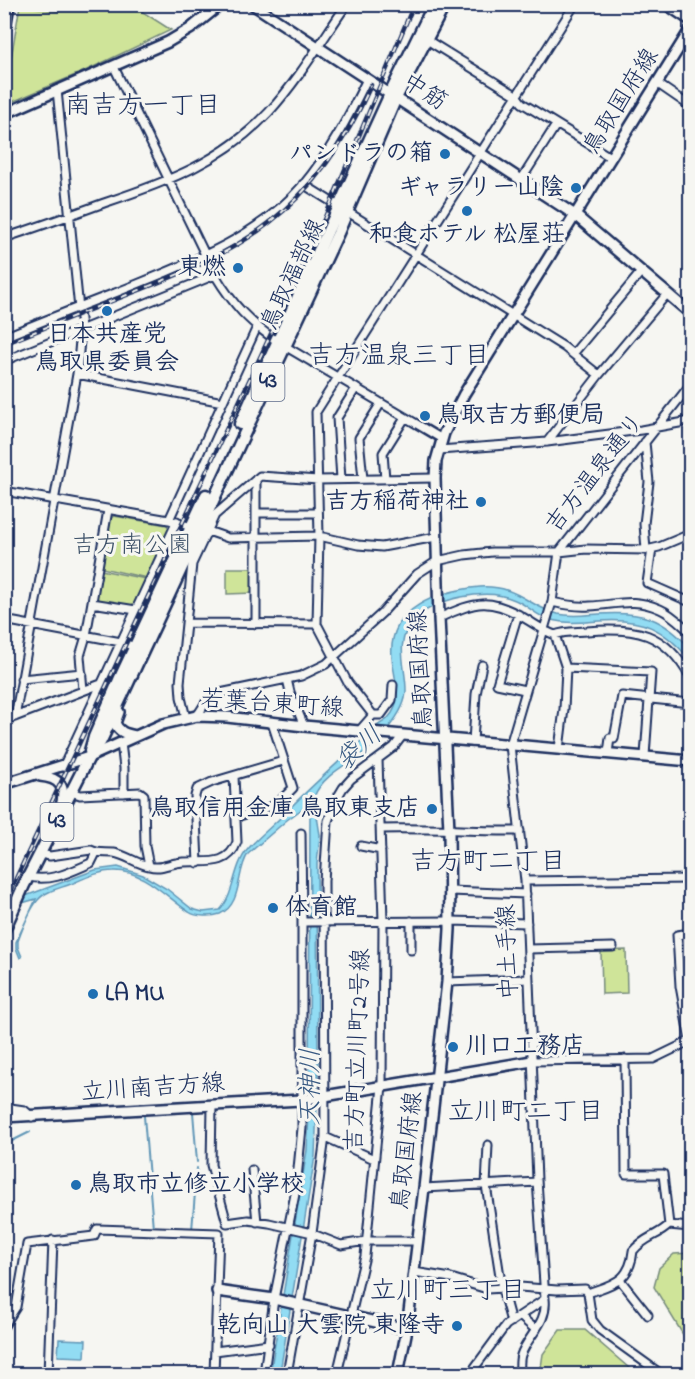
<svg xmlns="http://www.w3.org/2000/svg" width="695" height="1379" font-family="'Indie Flower','Klee One',sans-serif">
	<rect width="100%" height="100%" fill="#f6f6f2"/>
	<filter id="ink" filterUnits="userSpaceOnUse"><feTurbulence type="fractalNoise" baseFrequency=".0167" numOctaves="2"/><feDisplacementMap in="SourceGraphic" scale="12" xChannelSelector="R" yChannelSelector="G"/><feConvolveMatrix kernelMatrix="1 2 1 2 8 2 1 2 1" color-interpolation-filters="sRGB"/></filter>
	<g filter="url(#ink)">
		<path fill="#cfe499" stroke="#758a7c" stroke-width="1.5" d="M20 5 57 11 58 5H132L171 30 87 70 12 102 5 97V94Z
			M114 516 167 525 169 529 147 578 102 568 111 518Z
			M227 568H254V593L227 594Z
			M101 570 146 579 134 607 96 600Z
			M626 950 627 993 602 994 601 951Z
			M690 1253V1346L654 1287 659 1268 674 1254Z
			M560 1330H585L636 1374H540L543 1354Z"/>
		<path fill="#92dcf3" stroke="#6297b7" stroke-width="1.5" d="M480 587C518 585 527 606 558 614 571 617 585 615 599 614 641 611 662 617 690 648V660C664 628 642 618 600 621 583 622 567 624 551 620 537 617 528 605 515 600 486 587 435 598 413 621 394 642 406 666 406 690 406 704 398 716 389 727 386 731 382 737 378 741 359 760 324 771 314 797L320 835 317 864 318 1079 315 1156 281 1366 276 1374H270L307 1150 309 1114 310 807 306 806 287 820 248 854C236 871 243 904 220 914 212 917 196 917 189 912 166 897 144 870 114 871 99 871 85 878 71 884 61 888 45 891 38 900 31 908 22 930 18 941V947L22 957 20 958 16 948V942L36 899 5 908 4 904 95 870 118 867 143 875 167 889 192 909 203 912 220 910C235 894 233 866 248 849 259 836 273 826 284 814 314 783 346 756 377 726 380 723 385 722 388 718 404 702 394 678 392 658 387 607 439 591 480 587Z
			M59 1339 86 1340 85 1357 58 1356Z"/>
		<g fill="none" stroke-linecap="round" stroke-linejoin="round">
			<path stroke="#6297b7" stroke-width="2" d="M193 1112 197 1162
				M144 1116 153 1228
				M4 1138 10 1142 30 1132
				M192 1230 197 1168"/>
			<g stroke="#1b2f5e" stroke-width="11">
				<path id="street" d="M427 40 516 95 522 103 610 157
					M114 67 215 275C234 306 248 321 278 342L442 439
					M658 84 690 106
					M521 180 556 125
					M303 184 564 347 599 375
					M4 238C38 227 71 215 104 203 167 182 222 162 269 112 299 79 322 40 347 4
					M4 337C41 322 78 307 115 293 181 266 255 241 303 185 329 154 349 116 367 79
					M573 354 641 272
					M4 361 215 275
					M77 374 223 402
					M547 442 599 375 667 294
					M645 442 649 482 644 524 646 550
					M439 450 547 442 641 430 690 421
					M256 479V624
					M341 479 337 418 356 388
					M363 479 359 438 381 403
					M385 479 383 453 405 418
					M4 491 169 520 257 327
					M256 513H318
					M169 520 195 528
					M205 530 228 538 319 536 358 545 382 547 436 537
					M652 549 647 583 690 602
					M552 602C565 605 577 607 590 606 617 605 632 597 660 609 672 614 681 624 690 632
					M92 603 136 610
					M518 614 497 684 525 690
					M439 618C477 601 490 597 526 619 536 625 544 631 555 635L566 668 564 709 559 749
					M4 620 121 642 135 647
					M186 623 317 624
					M555 635C565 631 577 632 587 631 636 627 665 632 690 677
					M566 668 651 672 645 756
					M21 679 82 673
					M287 679 290 692 304 726
					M83 690 80 656 86 636 108 510
					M373 715H381L392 700 393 685
					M197 716 208 699 220 693 301 676 326 664 382 613 417 574 437 561 464 555 492 552H559L586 549 646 550 659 547 690 534
					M15 717 77 374 81 329 57 90
					M186 718 181 697 180 683 192 564 215 515 260 476 318 480 435 478
					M4 721 101 684
					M359 731 373 715 348 683 317 624 319 536 316 412 575 4
					M473 742 476 694 482 665
					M121 743 124 768V793
					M608 753 610 738 614 739 622 696 690 703
					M63 767 177 521
					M71 792 80 795 140 792 144 795 145 846 149 866
					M236 817 276 805 293 788 272 723
					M381 829C428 828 473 831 520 831
					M301 833 302 922
					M361 846 381 850
					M40 854 50 856 91 850C98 854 106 852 114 853 126 855 137 864 149 866 159 869 166 865 176 863 198 858 227 871 237 842L234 776
					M198 863 195 796 197 789 212 782 283 761
					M29 877C52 882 70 872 91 863L96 853
					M525 881 690 879
					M451 891 526 894
					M528 949 613 947
					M411 950V921
					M447 982 529 979
					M690 1041 680 986 677 935 690 933
					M625 1059 626 1174H663L669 1225
					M532 1061 653 1059 690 1041
					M212 1105 211 1165 227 1223
					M4 1107 24 1110 32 1117
					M325 1137 374 1159
					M488 1145 486 1185 502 1289 511 1322
					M252 1170 257 1222
					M424 1188 537 1182
					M227 1223 248 1220 269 1223 308 1232 341 1245 366 1241H417
					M414 1272 451 1278 487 1289 520 1287 557 1290 585 1289 588 1293C612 1284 630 1282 633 1251 644 1237 658 1236 669 1225L690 1227
					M621 1281 648 1315
					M588 1293 592 1320 600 1330 661 1374
					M520 1316 536 1330
					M4 1326 16 1307 27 1244 94 1236 97 1229 219 1233
					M215 1351 269 1344
					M48 1374 53 1240
					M214 1374 219 1233
					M264 1374 274 1299 296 1189 302 1128V922L451 921 527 923
					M287 1374 312 1233 325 1137 324 881 328 821 337 798 343 788 351 779 394 747 403 735
					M337 1374 365 1256 382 1086 383 921 378 759
					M470 1374 506 1325 545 1299 537 1180 525 881 510 745 552 602 559 552 690 385
					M520 1374C520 1369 519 1361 521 1355 528 1335 548 1323 545 1299"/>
			</g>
			<g stroke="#1b2f5e" stroke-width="14">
				<path id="secondary" d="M252 4 575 215 690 313
					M666 4 690 20
					M4 114 168 42 190 29 221 4
					M119 712 115 723C119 733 127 734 136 736
					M40 776C61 778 66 787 61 807
					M4 784 89 757 163 724 197 716 227 717 304 726 690 761
					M4 1117 301 1100 532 1061
					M217 1291 274 1299 407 1329
					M398 1374 407 1329 424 1188 447 982 450 929 449 830 439 618 435 478 436 461 444 433 464 394 690 30"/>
			</g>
			<g stroke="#1b2f5e" stroke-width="15">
				<path id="primary" d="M4 29 9 4
					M240 424 390 94 434 4
					M90 751 94 737 119 680 206 495
					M4 930 24 885 89 757 101 741 338 233 396 98 445 4"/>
			</g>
			<use href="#street" stroke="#f6f6f2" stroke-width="7"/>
			<use href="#secondary" stroke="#f6f6f2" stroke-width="9"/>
			<use href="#primary" stroke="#f6f6f2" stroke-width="10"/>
			<g stroke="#1b2f5e" stroke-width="4.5">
				<path id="rail" d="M4 344C47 327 89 310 132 293 180 274 228 255 269 223 315 187 348 137 371 85
					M4 904 320 229 414 4"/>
			</g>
			<use href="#rail" stroke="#f6f6f2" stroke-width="2" stroke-dasharray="7" stroke-linecap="butt"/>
		</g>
	</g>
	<g fill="#1f6fb2" stroke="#f6f6f2" stroke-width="2">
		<circle cx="445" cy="154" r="6"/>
		<circle cx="576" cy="188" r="6"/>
		<circle cx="467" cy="211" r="6"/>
		<circle cx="238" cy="268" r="6"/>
		<circle cx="107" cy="311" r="6"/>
		<circle cx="425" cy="416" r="6"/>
		<circle cx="481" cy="502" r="6"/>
		<circle cx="432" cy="809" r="6"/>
		<circle cx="273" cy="908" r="6"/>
		<circle cx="93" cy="994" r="6"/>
		<circle cx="453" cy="1047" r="6"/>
		<circle cx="76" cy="1185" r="6"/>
		<circle cx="457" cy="1326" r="6"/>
	</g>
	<g text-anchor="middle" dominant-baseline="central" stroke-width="6" stroke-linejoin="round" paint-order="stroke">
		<g fill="#f6f6f2" stroke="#5d6b8a" stroke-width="1.5">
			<rect x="251.5" y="363" width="33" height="38" rx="4.5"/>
			<rect x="40.5" y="803" width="33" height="38" rx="4.5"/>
		</g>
		<g font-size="22" font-weight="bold" fill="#1b2f5e">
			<text x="268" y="382">43</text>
			<text x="57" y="822">43</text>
		</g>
		<g font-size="24" fill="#1b2f5e" stroke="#f6f6f2">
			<text transform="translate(424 93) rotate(33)">中筋</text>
			<text transform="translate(622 102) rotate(-58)">鳥取国府線</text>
			<text transform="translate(294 275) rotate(-65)">鳥取福部線</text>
			<text transform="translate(596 474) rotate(-52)">吉方温泉通り</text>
			<text transform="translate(422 669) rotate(-93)">鳥取国府線</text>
			<text transform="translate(272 705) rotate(4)">若葉台東町線</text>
			<text transform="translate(509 952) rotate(-92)">中土手線</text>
			<text transform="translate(359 1050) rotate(-88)">吉方町立川町2号線</text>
			<text transform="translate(153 1089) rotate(-4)">立川南吉方線</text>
			<text transform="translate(408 1151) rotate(-83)">鳥取国府線</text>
		</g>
		<g font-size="24" font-weight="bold" fill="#1b2f5e" stroke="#f6f6f2" text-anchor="end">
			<text x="433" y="154">パンドラの箱</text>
			<text x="564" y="188">ギャラリー山陰</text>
			<text x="467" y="235" text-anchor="middle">和食ホテル 松屋荘</text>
			<text x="226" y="268">東燃</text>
			<text x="107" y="335" text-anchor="middle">日本共産党<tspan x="107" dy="28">鳥取県委員会</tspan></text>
			<text x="437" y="416" text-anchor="start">鳥取吉方郵便局</text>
			<text x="469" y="502">吉方稲荷神社</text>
			<text x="420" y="809">鳥取信用金庫 鳥取東支店</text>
			<text x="285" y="908" text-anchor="start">体育館</text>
			<text x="105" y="994" text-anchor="start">LA MU</text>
			<text x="465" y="1047" text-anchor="start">川口工務店</text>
			<text x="88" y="1185" text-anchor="start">鳥取市立修立小学校</text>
			<text x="445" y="1326">乾向山 大雲院 東隆寺</text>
		</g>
		<g font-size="24" fill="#3f536a" stroke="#f6f6f2">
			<text x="132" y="546">吉方南公園</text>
		</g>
		<g font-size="26" fill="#1b2f5e" stroke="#f6f6f2">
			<text x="143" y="107">南吉方一丁目</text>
			<text x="399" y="357">吉方温泉三丁目</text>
			<text x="488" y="863">吉方町二丁目</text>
			<text x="526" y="1113">立川町二丁目</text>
			<text x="448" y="1292">立川町三丁目</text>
		</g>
		<g font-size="26" font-style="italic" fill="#395a83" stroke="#f6f6f2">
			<text transform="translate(360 749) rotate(-42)">袋川</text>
			<text transform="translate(312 1087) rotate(-90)">天神川</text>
		</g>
	</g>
	<rect width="695" height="1379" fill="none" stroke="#f6f6f2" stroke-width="24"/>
	<rect x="12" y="12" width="671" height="1355" fill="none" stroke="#1b2f5e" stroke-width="2" filter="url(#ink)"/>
</svg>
